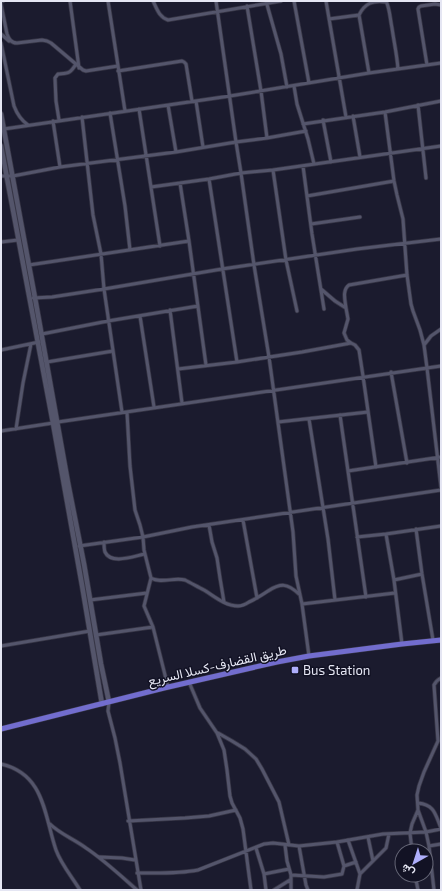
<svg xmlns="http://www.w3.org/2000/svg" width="442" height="891" font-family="'Exo 2',Vazirmatn,sans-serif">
	<rect width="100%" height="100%" fill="#1b1b2e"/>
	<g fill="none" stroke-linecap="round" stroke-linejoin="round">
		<g stroke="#373646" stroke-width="4.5">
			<path id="minor" d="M1 1H3
				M70 1 79 68
				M108 1 125 111
				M153 1C157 9 159 17 168 20L281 1
				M216 1 236 142 241 173 254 265 269 357 293 532 296 576 302 604 309 656
				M266 1 281 54 287 87
				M294 1 309 83
				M326 1 346 117
				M386 1C390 9 390 19 392 28 394 42 397 55 398 69
				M1 4 7 34C9 39 11 43 17 43L42 40 47 41 51 43 83 70 86 71 118 66
				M247 6 261 91 267 138
				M329 19 359 15
				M1 34 9 41
				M1 43 14 106C17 114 21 120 28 125
				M427 65 418 9 419 7 421 6 435 4 441 5
				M118 71 182 61 184 62 186 64 192 101
				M369 73 359 15C365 3 373 0 386 2
				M294 86 297 104 308 139 314 164
				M196 101 203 147
				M168 105 176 152
				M418 105 426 178
				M139 109 160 246
				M385 112 394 181 397 195 403 219 407 275 411 304 413 311 420 330 424 345 427 368 441 366
				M110 113 125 206 130 250
				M353 116 360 157
				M82 117 93 215 101 254 104 289 122 412
				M59 120 56 101 55 78 58 74C68 73 70 74 76 64
				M323 120 331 162
				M53 121 60 167
				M303 124 385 112 441 101
				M4 129 230 96 369 73 441 63
				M303 166 312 234 324 309
				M273 170 286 260 297 311
				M1 176H13L60 167 176 152 236 142 267 138 306 131
				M209 179 237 362
				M180 183 189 241 206 365
				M151 187 209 179 241 173 273 170 441 146
				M307 196 394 181
				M311 224 360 217
				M1 242 18 240
				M29 265 189 241
				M321 289 335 301 346 308 348 319 344 333 347 340 351 343
				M33 298 52 297 104 289 222 269 357 249 441 239
				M346 308C345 300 342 290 349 285L407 275
				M170 310 182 403
				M140 316 154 407
				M42 334 108 321 198 306
				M424 345 431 336 441 329
				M1 350 39 342
				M47 362 113 351
				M178 369 237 362 302 352 351 343 355 345 359 350 363 376 376 467
				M391 372 407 463
				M127 412 130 466 135 510 140 525 143 537 144 550 151 578 144 606 153 627 168 687
				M340 415 366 597
				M309 419 328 539 335 600
				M58 422 427 368 441 487
				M278 422 368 412
				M16 429 23 383 31 344
				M1 431 53 423
				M348 471 441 457
				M243 520 257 598
				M209 525 212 542 217 558 220 578 224 602
				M416 529 422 574 433 640
				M386 534 394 580 402 644
				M357 537 386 534 441 526
				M104 542C104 545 104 549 105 552 111 565 134 556 145 554
				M79 546 143 537 192 527 441 490
				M151 578C162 584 173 577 185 580 191 583 198 587 204 590 214 596 225 606 238 606 242 606 246 604 249 602 256 599 262 595 268 591 281 583 287 583 299 594
				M394 580 422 574
				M90 600 147 593
				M302 604 395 593
				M96 635 153 627
				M1 646 90 631
				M189 682 200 708 217 733 224 750 227 770 230 796 232 803 240 818 243 829 251 890
				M109 702 108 711 115 738 120 763 141 890
				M218 733 232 741 245 749 256 759 262 769 279 802 289 845
				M1 764C45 774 44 815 56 850 61 864 72 877 80 890
				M418 803C435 805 435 814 441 828
				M418 810 426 832 429 846 434 890
				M128 821 185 818 209 816 236 810
				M50 824C60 834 74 839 86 848 104 860 121 876 137 890
				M368 837 373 861
				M348 840 360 874
				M285 845 287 861 291 875V890
				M299 846 306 885 308 890
				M429 846 441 844
				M256 848 264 874 266 890
				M412 851 410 833 412 824 418 810 417 795 419 786 424 772 438 741 434 685C436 681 437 680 441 678
				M99 857 122 858 135 860
				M344 866 356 862
				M137 873C158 873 178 874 198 870L264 844 273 843 299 846 337 842 383 834 426 832 441 829
				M264 874 289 869
				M291 875 324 877 342 874 344 866 337 842
				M415 875 418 890
				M274 890 290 880
				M357 890 360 874 386 848 389 834"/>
		</g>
		<g stroke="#373646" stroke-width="6">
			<path id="secondary" d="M1 114 24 239 35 298 68 483 84 564 101 664 109 702
				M1 146 53 423 82 585 102 704"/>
		</g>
		<g stroke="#373646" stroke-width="6">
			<path id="trunk" d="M1 729 164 688 277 662 309 656 402 644 441 640"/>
		</g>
		<use href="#minor" stroke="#54556b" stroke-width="3"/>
		<use href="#secondary" stroke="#54556b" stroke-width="4.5"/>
		<use href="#trunk" stroke="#726dce" stroke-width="5"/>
	</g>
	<rect fill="#aeaefb" stroke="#121224" stroke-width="1.5" x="291" y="666" width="8" height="8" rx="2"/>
	<g text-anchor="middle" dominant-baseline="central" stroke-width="3" stroke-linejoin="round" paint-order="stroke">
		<g font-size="13" fill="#e5e6f3" stroke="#121224">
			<text transform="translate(217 665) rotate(-13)">طريق القضارف-كسلا السريع</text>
		</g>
		<g font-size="13" fill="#e5e6f3" stroke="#121224" text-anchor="start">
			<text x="303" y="670">Bus Station</text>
		</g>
	</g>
	<rect width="442" height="891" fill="none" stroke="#e5e6f3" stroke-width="4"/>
	<g transform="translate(414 863) rotate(219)"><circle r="19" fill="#121224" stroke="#666777"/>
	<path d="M0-3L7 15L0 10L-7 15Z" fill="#aeaefb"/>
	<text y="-6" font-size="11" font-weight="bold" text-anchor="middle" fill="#e5e6f3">ش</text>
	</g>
</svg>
